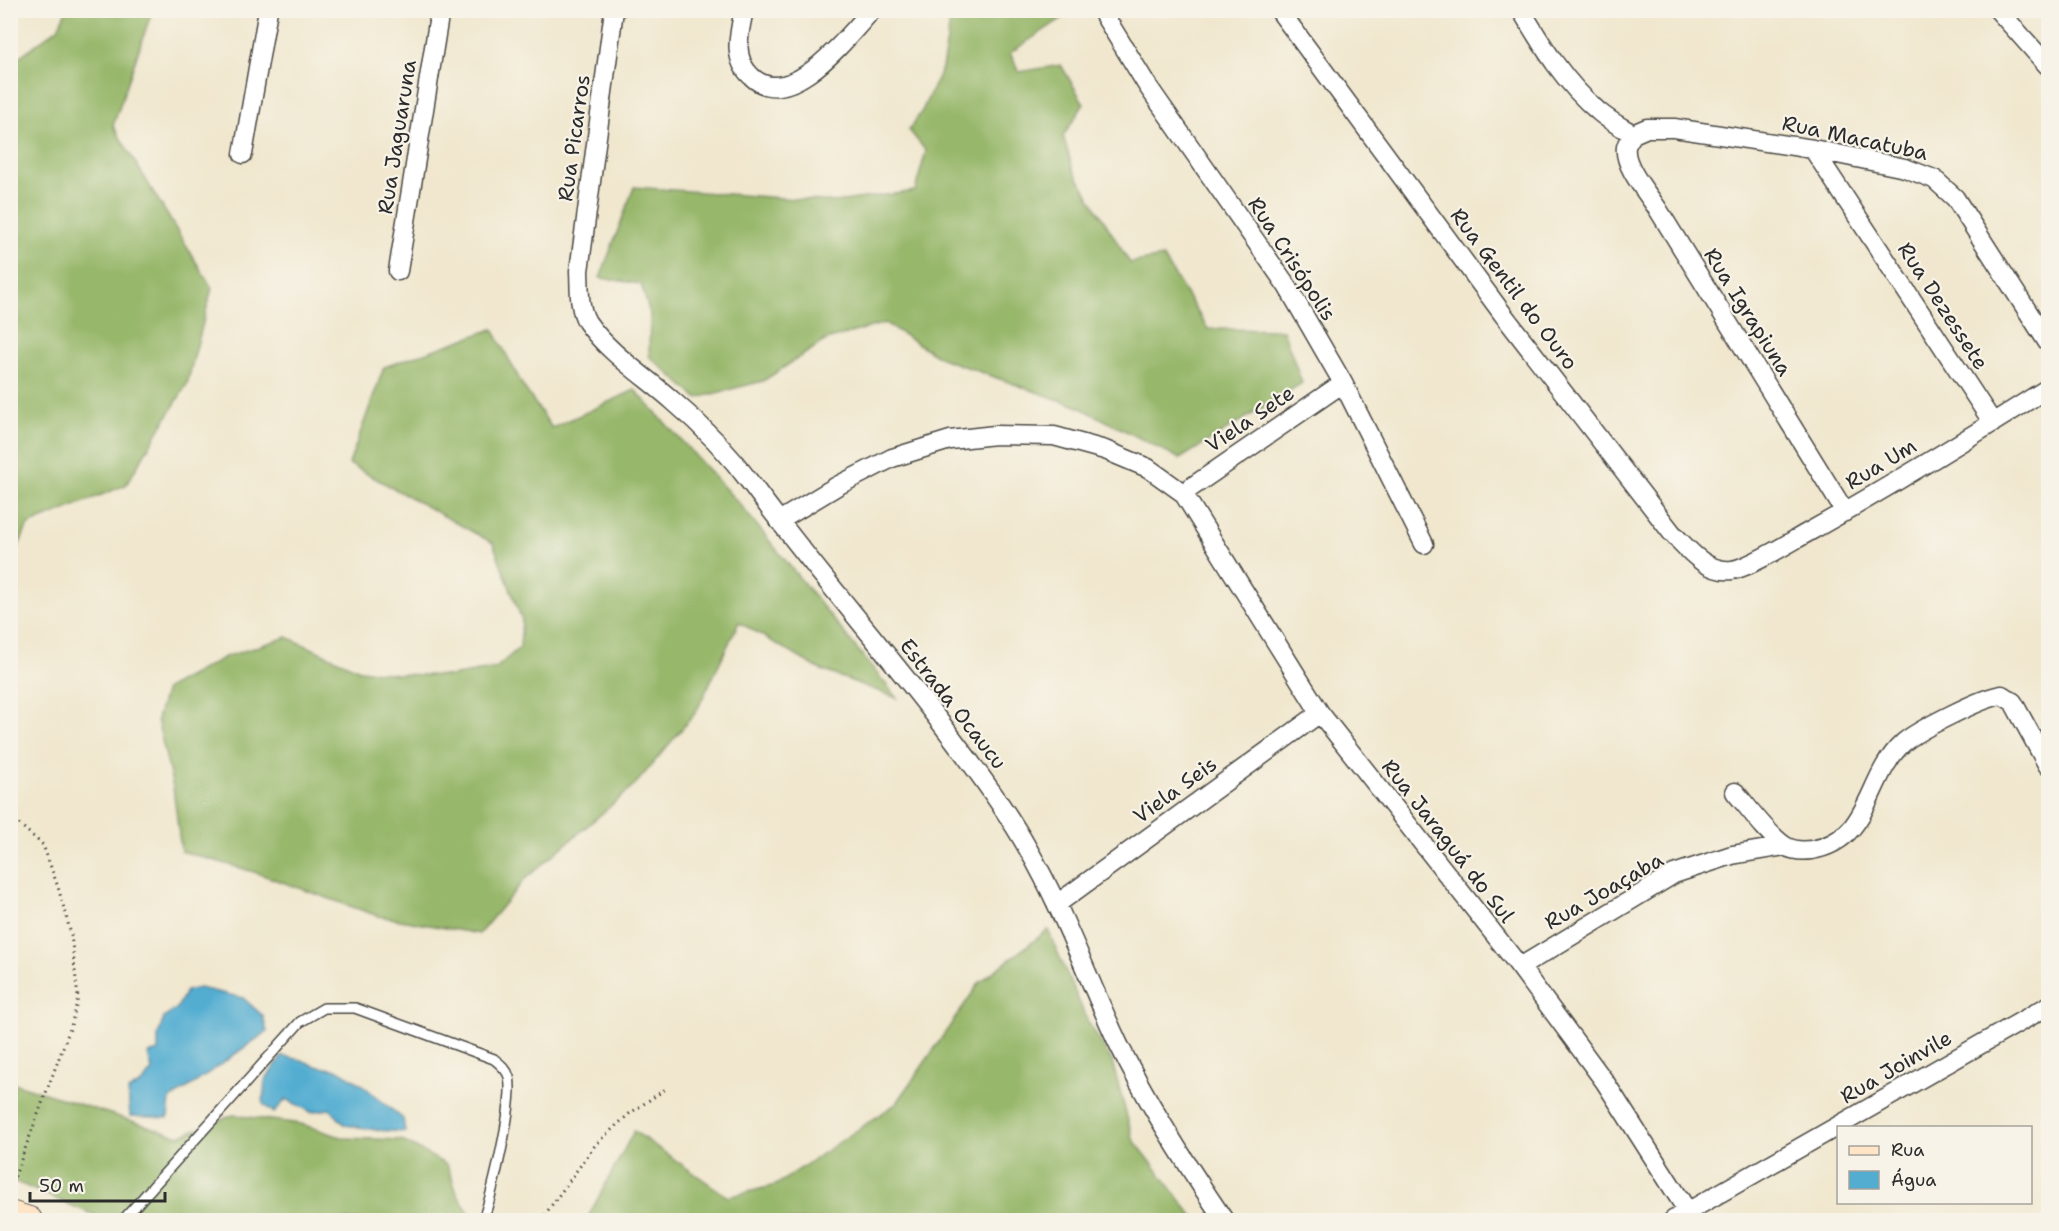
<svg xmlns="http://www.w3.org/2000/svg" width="2059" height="1231" font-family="'Shantell Sans',sans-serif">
	<rect width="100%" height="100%" fill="#f7f3e8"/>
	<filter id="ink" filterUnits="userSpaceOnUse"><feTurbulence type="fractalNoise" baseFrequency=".0167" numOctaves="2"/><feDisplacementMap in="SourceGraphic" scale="12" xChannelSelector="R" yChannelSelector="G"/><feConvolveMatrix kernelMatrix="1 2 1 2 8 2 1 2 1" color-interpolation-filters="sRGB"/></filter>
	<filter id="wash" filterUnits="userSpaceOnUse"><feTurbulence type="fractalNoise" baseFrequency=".008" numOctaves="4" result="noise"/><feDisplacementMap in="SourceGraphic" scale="24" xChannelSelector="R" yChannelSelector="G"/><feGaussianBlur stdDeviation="1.35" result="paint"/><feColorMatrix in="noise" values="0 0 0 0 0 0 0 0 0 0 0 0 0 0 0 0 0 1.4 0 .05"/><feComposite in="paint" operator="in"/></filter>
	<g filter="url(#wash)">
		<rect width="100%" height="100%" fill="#f0e7ce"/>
		<path fill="#97b76b" stroke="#61714b" stroke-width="1.5" d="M963 10 1073 11 1010 53 1019 72 1061 65 1084 104 1063 136 1073 170 1130 263 1163 257 1208 329 1283 330 1302 383 1180 459 1079 407 941 358 885 323 826 340 763 381 697 398 649 356 650 314 641 284 600 278 634 187 836 202 915 191 926 151 909 130 922 111 942 68 950 22Z
			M66 11H152L113 126 212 288 187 384 126 485 28 525 11 563V63L58 28Z
			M493 329 523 386 552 428 635 390 742 507 897 698 819 669 739 622 696 712 634 786 525 879 479 934 378 916 254 872 181 851 173 787 157 719 166 689 225 657 287 637 360 670 398 674 451 676 496 668 520 647 522 620 493 543 349 464 384 367Z
			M1048 930 1087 1020 1112 1061 1133 1139 1196 1220H592L588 1217 634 1131 728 1197 776 1185 897 1103 980 982Z
			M10 1082 179 1136 233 1115 301 1124 344 1138 401 1140 447 1165 458 1196 474 1220H106L11 1180Z"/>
		<path fill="#53add1" stroke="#3f6c7e" stroke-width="1.5" d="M200 988 243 998 263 1016 267 1032C234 1053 204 1079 170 1099L168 1118 130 1116 128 1091 143 1082 152 1070 148 1054 158 1051V1035L164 1018 177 1008 186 991Z
			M282 1056 302 1060 315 1066 338 1070 360 1083 403 1119 405 1132 376 1130 345 1125 330 1109 311 1112 286 1099 274 1113 263 1104 265 1080Z"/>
	</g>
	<g filter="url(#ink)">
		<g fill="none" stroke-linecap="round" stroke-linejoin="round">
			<g stroke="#494743" stroke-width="12">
				<path id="lane" d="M123 1220 300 1022 324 1008H355L494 1059C500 1064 507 1069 509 1077 515 1101 492 1194 483 1220"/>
			</g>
			<g stroke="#494743" stroke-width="21">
				<path id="street" d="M614 10 579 271C580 288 578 307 587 322 608 353 646 377 673 401 703 426 730 455 753 486 819 576 893 658 959 747 984 780 1008 813 1028 849 1064 911 1088 980 1119 1045 1149 1106 1186 1164 1224 1220
					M744 10C739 34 732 58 751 76 789 114 848 36 872 10
					M1101 10 1147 85 1287 286 1343 383 1424 544
					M1279 10 1502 313 1672 533C1688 549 1706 573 1732 570 1748 568 1789 543 1805 534 1888 488 1969 438 2048 388
					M1521 10C1543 47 1565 83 1598 111 1608 120 1621 127 1633 134L1647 128H1674L1813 149 1905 168 1934 179 1955 198 2048 343
					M1998 10 2048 66
					M1633 134C1631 138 1627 142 1626 147 1623 166 1649 195 1659 211L1845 512
					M1813 149 1993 423
					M243 154 268 10
					M398 271 440 10
					M1183 493 1343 383
					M779 521 837 486 892 458 950 440 995 435 1054 436 1105 450 1148 468 1183 493 1320 713 1520 967 1605 1082 1688 1212
					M1735 792C1748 807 1769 836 1785 846 1793 851 1802 851 1811 850 1872 840 1865 778 1903 743 1918 730 1983 697 2002 695L2013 702 2048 766
					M1057 904 1320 713
					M1520 967 1674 874 1732 855 1785 846
					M1673 1220 2048 1006"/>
			</g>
			<g stroke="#494743" stroke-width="28">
				<path id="secondary" d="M10 1214 29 1220"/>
			</g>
			<path stroke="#494743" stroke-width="3" stroke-dasharray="1.5 4.5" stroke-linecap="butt" d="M10 816 43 845 58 887 71 934 78 998 71 1026 10 1189
				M541 1220 596 1144 629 1114 667 1088"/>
			<use href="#lane" stroke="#fff" stroke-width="9"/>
			<use href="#street" stroke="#fff" stroke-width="18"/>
			<use href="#secondary" stroke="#ffe4c6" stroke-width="26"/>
		</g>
	</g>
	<g text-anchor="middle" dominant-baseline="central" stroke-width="4.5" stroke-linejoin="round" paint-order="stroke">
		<g font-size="21" fill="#2b2b2b" stroke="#f7f3e8">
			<text transform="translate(397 137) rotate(-81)">Rua Jaguaruna</text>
			<text transform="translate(574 138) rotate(-82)">Rua Picarros</text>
			<text transform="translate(1855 138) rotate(12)">Rua Macatuba</text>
			<text transform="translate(1292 259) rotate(57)">Rua Crisópolis</text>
			<text transform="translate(1514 289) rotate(53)">Rua Gentil do Ouro</text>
			<text transform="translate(1943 306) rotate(57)">Rua Dezessete</text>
			<text transform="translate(1748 312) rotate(58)">Rua Igrapiuna</text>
			<text transform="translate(1250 419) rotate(-34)">Viela Sete</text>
			<text transform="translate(1881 464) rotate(-31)">Rua Um</text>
			<text transform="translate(953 704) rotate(52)">Estrada Ocaucu</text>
			<text transform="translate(1175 790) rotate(-36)">Viela Seis</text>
			<text transform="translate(1448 841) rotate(52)">Rua Jaraguá do Sul</text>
			<text transform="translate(1604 891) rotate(-30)">Rua Joaçaba</text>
			<text transform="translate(1896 1067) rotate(-30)">Rua Joinvile</text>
		</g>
	</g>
	<rect width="2059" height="1231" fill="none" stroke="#f7f3e8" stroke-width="36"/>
	<rect x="1837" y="1126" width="195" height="78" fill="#f7f3e8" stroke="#a5a39c" stroke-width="1.5"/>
	<rect x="1849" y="1146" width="30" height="9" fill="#ffe4c6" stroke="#a5a39c" stroke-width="1.5"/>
	<text x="1891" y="1156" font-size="18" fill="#2b2b2b">Rua</text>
	<rect x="1849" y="1171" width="30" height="18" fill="#53add1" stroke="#a5a39c" stroke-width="1.5"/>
	<text x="1891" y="1186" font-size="18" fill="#2b2b2b">Água</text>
	<path d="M30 1192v9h135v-9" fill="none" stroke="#2b2b2b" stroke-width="3"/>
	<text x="39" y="1192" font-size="18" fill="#2b2b2b" stroke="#f7f3e8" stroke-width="4.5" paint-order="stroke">50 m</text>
</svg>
